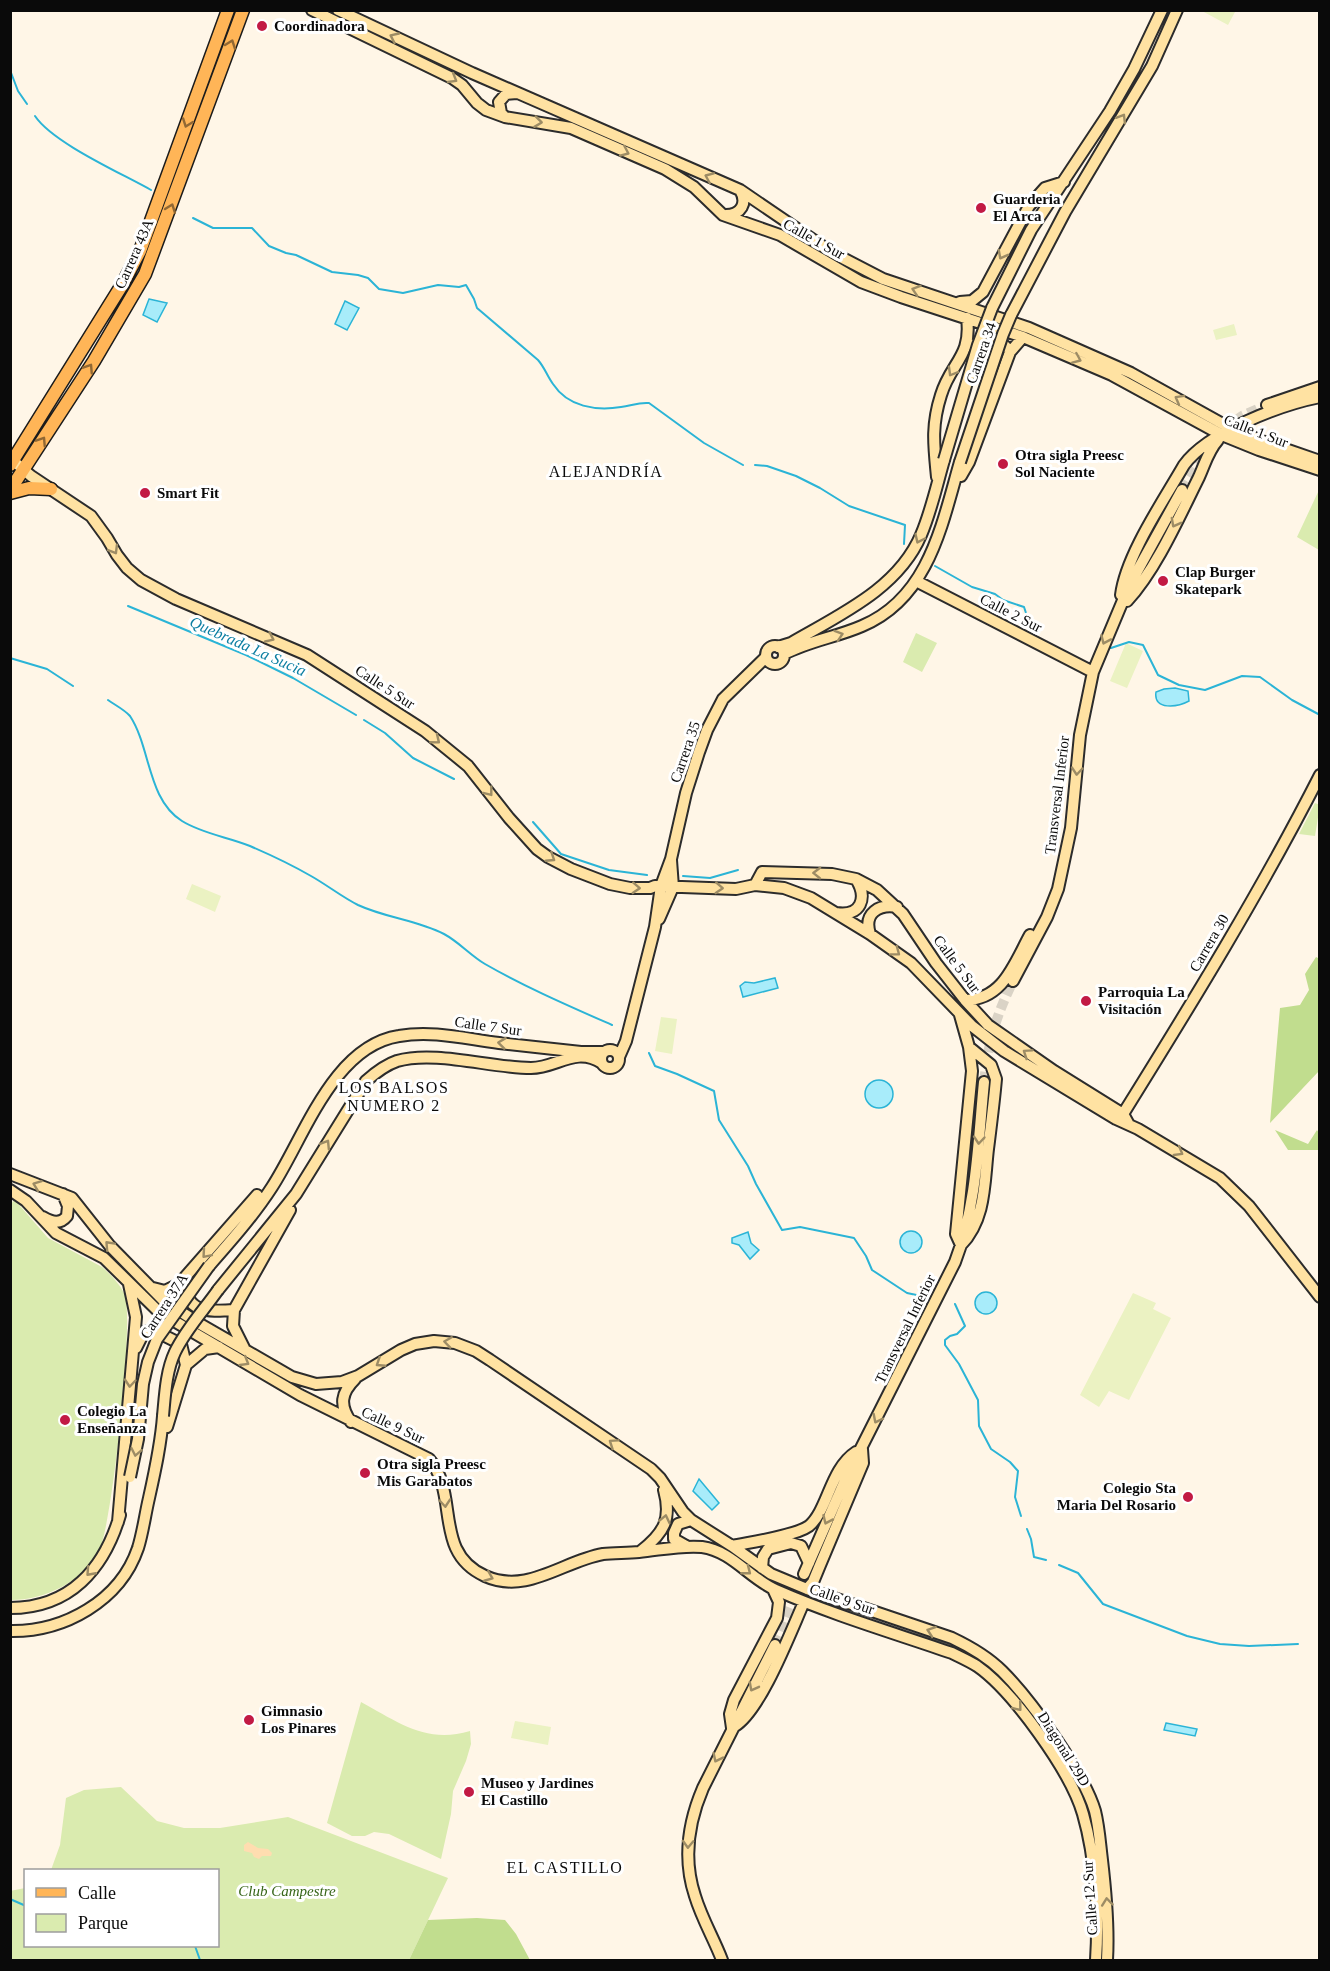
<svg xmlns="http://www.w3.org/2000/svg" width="1330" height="1971" font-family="'Times New Roman',serif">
	<rect width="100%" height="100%" fill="#fff6e7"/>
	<path fill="#daebaf" d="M1319 490V550L1297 537Z
		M916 633 937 643 922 672 903 662Z
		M1315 803 1320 805 1315 836 1299 834Z
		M14 1199 48 1238 102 1267C110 1274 122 1286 125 1296 134 1322 112 1526 99 1551 83 1582 44 1600 11 1600L10 1207Z
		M361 1702C398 1722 426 1744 470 1731L471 1744 466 1761 453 1791 451 1814 441 1859 389 1834 374 1832 365 1836H352L327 1823Z
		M121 1787 157 1821 184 1828H220L288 1817 448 1878 409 1960H11L10 1891 25 1888 26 1946H218V1870H51L60 1845 66 1798 84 1790Z"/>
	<path fill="#c1dd8e" d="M1316 957 1320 959 1319 1071 1270 1123 1280 1008 1300 1005 1309 990 1305 974Z
		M1275 1130 1308 1144 1317 1130 1319 1133V1150H1288Z
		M477 1918 505 1920 516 1934 530 1960H409L428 1920Z"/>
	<path fill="#ffddb0" d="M248 1842 258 1848 268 1849 272 1853 271 1856H262L259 1859 254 1857 252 1853 244 1851V1845Z"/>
	<path fill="#ebf2c2" d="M1202 11H1232L1235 12 1228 25Z
		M1234 324 1237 335 1216 340 1213 330Z
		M1126 643 1143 651 1127 688 1110 681Z
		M192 884 221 896 215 912 186 899Z
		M661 1017 677 1019 672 1054 655 1051Z
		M1133 1293 1156 1303 1153 1309 1171 1318 1129 1400 1109 1391 1099 1407 1080 1395Z
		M515 1721 551 1727 548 1745 511 1738Z"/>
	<path fill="#a8ecfa" stroke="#2bb4d6" stroke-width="1.5" d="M149 299 167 303 157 322 143 315Z
		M345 301 359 308 347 330 335 324Z
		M1175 688 1188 691 1189 701C1178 707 1153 711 1156 692L1164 689Z
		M775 978 778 988 743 997 740 986 745 982 754 983Z
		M865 1094a14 14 0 1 1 28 0a14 14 0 1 1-28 0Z
		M900 1242a11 11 0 1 1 22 0a11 11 0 1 1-22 0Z
		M748 1232 751 1243 759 1250 750 1259 739 1245 732 1243V1238Z
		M975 1303a11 11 0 1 1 22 0a11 11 0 1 1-22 0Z
		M699 1479 719 1503 712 1510 693 1491Z
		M1166 1723 1197 1729 1195 1736 1164 1730Z"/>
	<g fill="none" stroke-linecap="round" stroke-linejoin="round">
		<path stroke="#2bb4d6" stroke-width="2" d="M10 70 18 91 27 104
			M35 116C53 143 121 173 151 190
			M193 218 213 228H252L269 246 286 253 296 255 332 272 358 275 368 278 379 289 403 293 438 285 459 287 466 285 474 299 477 308 538 360C545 368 547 376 553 384 568 407 596 411 621 407 631 406 638 402 649 403L704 443 743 465
			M755 465 767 466 796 476 820 488 849 506 905 525 904 544
			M935 566 972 587 995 594 1003 600 1024 607 1026 613
			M128 606 246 655 293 678 356 715
			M1108 648H1111L1129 642 1143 645 1158 675 1179 685 1205 690 1242 676 1260 677 1292 700 1320 715
			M10 658 47 669 73 686
			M108 700C115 705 125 710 130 716 151 748 147 799 182 821 203 834 228 837 250 846 271 855 292 865 311 876 327 885 342 897 358 905 386 918 417 920 444 934 459 942 470 955 485 964 525 987 569 1006 612 1025
			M364 720 385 733 413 758 454 779
			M533 822 561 854 609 870 647 875
			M683 876 710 878 738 870
			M649 1053 655 1066 677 1074 714 1091 719 1120 748 1166 756 1184 782 1230 800 1227 854 1238 866 1256 872 1270 907 1293 926 1297
			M955 1304 965 1326 957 1334 950 1336 945 1340V1345L959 1364 978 1400 979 1426 991 1449 1010 1462 1018 1471 1015 1497 1021 1516
			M1027 1529 1031 1539 1034 1557 1046 1560
			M1059 1565 1078 1573 1103 1604 1187 1636 1220 1644 1249 1646 1298 1644
			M10 1899 26 1906
			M195 1946 200 1960"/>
		<path stroke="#dad3c6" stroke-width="10" stroke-dasharray="10 5" stroke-linecap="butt" d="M1223 430 1242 416 1267 405
			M1182 490 1208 449
			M984 1082C989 1039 995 1019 1013 981
			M775 1645 804 1574"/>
		<g stroke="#2c2c2c" stroke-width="14">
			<path id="secondary" d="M312 10 452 78 462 85 477 103 486 110 505 117 571 128 665 169 694 187 723 215 780 235 861 282 901 297 1023 337 1112 375 1222 435 1259 450 1320 470
				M338 10 472 73 740 190 831 252 883 279 1029 328 1131 373 1230 428 1262 441 1320 461
				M505 117 501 113 499 102 506 94 517 93
				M726 215C741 215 748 203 740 190
				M960 302 972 301 983 292 1029 206 1045 188 1064 182
				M992 308 1031 230 1110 111 1134 69 1162 10
				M1011 315 1065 212 1152 66 1177 10
				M972 345 996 339 1006 347
				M1267 405 1320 387
				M17 464 31 476 91 516 107 538 117 555 127 568 141 580 176 599 307 655 425 731 468 766 509 818 537 849 548 857 571 869 610 884 630 888H650L655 886 736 889 755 885 784 888 811 898 870 934 911 963 972 1026 1004 1051 1116 1119 1138 1129 1220 1178 1249 1206 1320 1297
				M961 476 969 462 1010 352 1023 337
				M937 477C934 446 931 426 941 395 951 362 972 357 967 318
				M916 581 1093 672
				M1121 595C1126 555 1164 500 1184 465 1208 432 1280 405 1320 397
				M1127 601C1156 570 1180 515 1199 477 1205 464 1208 451 1218 440
				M766 655a9 9 0 1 1 18 0a9 9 0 1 1-18 0Z
				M778 647 791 643C839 615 898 589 921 535 931 512 937 484 944 460
				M784 654C809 641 837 637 862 626 929 598 942 524 960 462
				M755 885 762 872 832 874 856 879 877 890 903 914 936 963 965 1000 988 1025 1054 1071 1123 1114 1128 1123
				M836 913C861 917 868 898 856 879
				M659 919 673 887 671 860
				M870 934C863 913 879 904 897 907
				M1013 981 1047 917 1058 889 1071 828 1080 735 1093 672 1129 586 1182 490
				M965 1000C1003 1000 1014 964 1030 935
				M960 1015 969 1047 972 1071 956 1234 961 1245C986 1219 984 1183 988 1149 991 1125 994 1102 996 1079L991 1065 969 1047
				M601 1059a9 9 0 1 1 18 0a9 9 0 1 1-18 0Z
				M619 1057 626 1041 655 927 661 886 671 859 686 793 699 752 707 730 723 699 766 657
				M1118 1118 1123 1114C1192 1003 1261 891 1320 775
				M10 1174 72 1198 110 1246 164 1301 200 1324 292 1377 316 1384 342 1382 358 1376 401 1350 415 1344 434 1341 455 1343 476 1351 490 1360 651 1469 660 1478 683 1512 691 1520 732 1546 771 1574 807 1589 952 1638C971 1647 987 1656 1002 1671 1030 1699 1084 1773 1095 1811 1099 1827 1100 1844 1102 1860 1106 1894 1109 1926 1107 1960
				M10 1190 26 1201 56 1233 104 1258 157 1310 174 1321 300 1395 429 1459C460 1494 432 1552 485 1576 527 1595 563 1561 603 1554 614 1553 627 1553 639 1552 660 1550 681 1545 702 1547 732 1551 750 1579 776 1590 833 1615 894 1633 952 1653 960 1657 969 1661 977 1666 1013 1691 1071 1772 1083 1814 1096 1859 1099 1915 1096 1960
				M43 1217C52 1222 60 1225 67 1216L68 1206 63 1194
				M209 1266C231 1241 254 1215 272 1187 304 1138 333 1046 399 1036 433 1030 466 1039 499 1043 526 1046 553 1049 581 1052H604
				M184 1279C185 1313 206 1312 234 1310
				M153 1288 165 1291 179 1284 257 1195
				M218 1290 296 1194 366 1081C375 1073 385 1065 397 1061 435 1050 491 1068 531 1068 557 1068 575 1046 602 1063
				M136 1348 144 1332 153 1330 181 1344 186 1365
				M244 1348 233 1326 234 1310 290 1210
				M351 1422C339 1405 341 1393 355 1379
				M167 1427 186 1365 205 1349 219 1347
				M118 1522 136 1317 129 1284
				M732 1546C751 1542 795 1536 809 1526 828 1510 830 1469 856 1452
				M688 1547 674 1539V1533L678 1524 691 1520
				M641 1551C664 1533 672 1519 664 1490
				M762 1568 763 1557 768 1549 791 1543 801 1546 809 1563
				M804 1574 847 1476 955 1262C977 1205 978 1142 984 1082
				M807 1589 813 1582 820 1565 863 1463 862 1449
				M10 1608C70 1608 104 1569 120 1515
				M10 1631C64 1632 120 1601 138 1548 143 1532 145 1515 149 1498 155 1471 161 1444 163 1416
				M735 1726C761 1710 791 1631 804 1602
				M732 1728 730 1714 734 1700 777 1618 779 1602 773 1589
				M722 1960C714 1939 702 1919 695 1896 683 1860 688 1823 703 1788L775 1645"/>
		</g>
		<g stroke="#1b1b1b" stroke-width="15">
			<path id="primary" d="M10 465 122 285 140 251 228 10
				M10 490 94 361 145 274 243 10
				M10 493 29 488 51 489"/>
		</g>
		<use href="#secondary" stroke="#ffe2a2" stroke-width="10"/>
		<use href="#primary" stroke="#ffb557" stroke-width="12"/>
		<g stroke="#2c2c2c" stroke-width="14" stroke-linecap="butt">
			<path id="secondary-bridge" d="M944 460 978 345 992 308
				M960 462 1003 334 1011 315
				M163 1416C165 1395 166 1371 175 1352 186 1329 204 1310 218 1290
				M130 1477 138 1439 143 1384 148 1362 157 1339 209 1266"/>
		</g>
		<use href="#secondary-bridge" stroke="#ffe2a2" stroke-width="10"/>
	</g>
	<defs><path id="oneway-chevron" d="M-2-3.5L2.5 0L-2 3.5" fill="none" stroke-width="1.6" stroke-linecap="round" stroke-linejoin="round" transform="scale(1.5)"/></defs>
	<g stroke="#9d8c65">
		<use href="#oneway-chevron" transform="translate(394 37) rotate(-155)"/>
		<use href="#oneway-chevron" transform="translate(453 79) rotate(31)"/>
		<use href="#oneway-chevron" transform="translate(1122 118) rotate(-59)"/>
		<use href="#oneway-chevron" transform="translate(538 122) rotate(7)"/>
		<use href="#oneway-chevron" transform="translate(625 152) rotate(24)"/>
		<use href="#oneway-chevron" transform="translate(709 177) rotate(-157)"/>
		<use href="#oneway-chevron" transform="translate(1002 255) rotate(118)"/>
		<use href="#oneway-chevron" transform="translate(916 290) rotate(-162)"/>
		<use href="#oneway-chevron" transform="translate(1077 359) rotate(23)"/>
		<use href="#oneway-chevron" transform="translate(952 372) rotate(120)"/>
		<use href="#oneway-chevron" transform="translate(1179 399) rotate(-151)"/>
		<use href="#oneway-chevron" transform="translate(1175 523) rotate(118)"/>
		<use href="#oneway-chevron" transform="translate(919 539) rotate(115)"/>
		<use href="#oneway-chevron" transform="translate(114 550) rotate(59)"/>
		<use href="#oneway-chevron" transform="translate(839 635) rotate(-18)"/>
		<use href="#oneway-chevron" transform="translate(270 638) rotate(25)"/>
		<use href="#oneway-chevron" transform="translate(1105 640) rotate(114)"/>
		<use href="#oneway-chevron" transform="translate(436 740) rotate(39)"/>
		<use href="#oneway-chevron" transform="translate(1077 771) rotate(95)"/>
		<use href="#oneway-chevron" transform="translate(489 792) rotate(52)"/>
		<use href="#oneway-chevron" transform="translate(551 858) rotate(33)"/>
		<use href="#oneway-chevron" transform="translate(817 873) rotate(-179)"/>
		<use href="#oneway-chevron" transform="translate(636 888) rotate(3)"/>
		<use href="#oneway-chevron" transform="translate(719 888) rotate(3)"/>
		<use href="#oneway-chevron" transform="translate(896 952) rotate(37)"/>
		<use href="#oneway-chevron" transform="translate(502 1043) rotate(-173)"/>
		<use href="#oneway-chevron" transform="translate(1027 1053) rotate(-146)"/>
		<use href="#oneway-chevron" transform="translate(979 1140) rotate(95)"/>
		<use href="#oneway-chevron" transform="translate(326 1144) rotate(-58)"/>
		<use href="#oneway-chevron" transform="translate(1179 1152) rotate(31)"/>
		<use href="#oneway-chevron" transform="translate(37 1185) rotate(-159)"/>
		<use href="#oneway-chevron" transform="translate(109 1245) rotate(-133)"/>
		<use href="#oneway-chevron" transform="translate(206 1254) rotate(131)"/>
		<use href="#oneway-chevron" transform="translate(448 1342) rotate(-172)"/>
		<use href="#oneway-chevron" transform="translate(245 1362) rotate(31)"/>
		<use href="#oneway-chevron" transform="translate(380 1363) rotate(147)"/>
		<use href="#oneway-chevron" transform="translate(130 1383) rotate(95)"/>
		<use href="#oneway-chevron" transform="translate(877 1419) rotate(117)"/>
		<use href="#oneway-chevron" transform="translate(613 1443) rotate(-146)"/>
		<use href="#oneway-chevron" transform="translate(136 1452) rotate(101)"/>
		<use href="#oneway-chevron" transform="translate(445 1503) rotate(85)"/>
		<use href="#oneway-chevron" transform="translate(665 1519) rotate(-77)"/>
		<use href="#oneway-chevron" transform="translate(827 1520) rotate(114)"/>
		<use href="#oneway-chevron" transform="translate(747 1571) rotate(38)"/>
		<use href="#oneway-chevron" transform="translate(90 1572) rotate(132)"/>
		<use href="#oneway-chevron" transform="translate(489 1577) rotate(22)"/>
		<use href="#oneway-chevron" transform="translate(931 1631) rotate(-161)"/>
		<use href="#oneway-chevron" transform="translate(753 1687) rotate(118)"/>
		<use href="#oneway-chevron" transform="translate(1018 1707) rotate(51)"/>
		<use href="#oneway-chevron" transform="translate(717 1758) rotate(116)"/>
		<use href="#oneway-chevron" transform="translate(688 1844) rotate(92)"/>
		<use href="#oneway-chevron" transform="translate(1107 1902) rotate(-96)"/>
	</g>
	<g stroke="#916834">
		<use href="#oneway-chevron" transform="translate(231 44) rotate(-70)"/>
		<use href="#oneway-chevron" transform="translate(187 123) rotate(110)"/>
		<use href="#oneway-chevron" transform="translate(171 208) rotate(-70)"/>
		<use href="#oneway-chevron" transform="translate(89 368) rotate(-57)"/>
		<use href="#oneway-chevron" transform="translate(42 441) rotate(-57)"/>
	</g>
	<g fill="#c21a44" stroke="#fff" stroke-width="2">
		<circle cx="262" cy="26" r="6"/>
		<circle cx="981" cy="208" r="6"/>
		<circle cx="1003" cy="464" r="6"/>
		<circle cx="145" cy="493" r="6"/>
		<circle cx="1163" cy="581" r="6"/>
		<circle cx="1086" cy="1001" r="6"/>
		<circle cx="65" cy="1420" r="6"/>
		<circle cx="365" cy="1473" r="6"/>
		<circle cx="1188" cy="1497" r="6"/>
		<circle cx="249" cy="1720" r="6"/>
		<circle cx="469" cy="1792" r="6"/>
	</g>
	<g text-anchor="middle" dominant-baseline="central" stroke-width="6" stroke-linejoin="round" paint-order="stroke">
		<g font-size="15" font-weight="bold" fill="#0a0a0a" stroke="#fff" text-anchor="start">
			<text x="274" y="26">Coordinadora</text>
			<text x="993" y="199">Guarderia<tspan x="993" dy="17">El Arca</tspan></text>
			<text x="1015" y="455">Otra sigla Preesc<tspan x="1015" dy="17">Sol Naciente</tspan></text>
			<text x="157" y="493">Smart Fit</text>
			<text x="1175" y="572">Clap Burger<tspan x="1175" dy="17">Skatepark</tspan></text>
			<text x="1098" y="992">Parroquia La<tspan x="1098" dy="17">Visitación</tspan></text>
			<text x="77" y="1411">Colegio La<tspan x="77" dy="17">Enseñanza</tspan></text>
			<text x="377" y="1464">Otra sigla Preesc<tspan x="377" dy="17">Mis Garabatos</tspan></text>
			<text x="1176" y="1488" text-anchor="end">Colegio Sta<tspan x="1176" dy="17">Maria Del Rosario</tspan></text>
			<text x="261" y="1711">Gimnasio<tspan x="261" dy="17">Los Pinares</tspan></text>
			<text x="481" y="1783">Museo y Jardines<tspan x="481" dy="17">El Castillo</tspan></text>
		</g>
		<g font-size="15" fill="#0a0a0a" stroke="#fff">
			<text transform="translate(814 239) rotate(29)">Calle 1 Sur</text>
			<text transform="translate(134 254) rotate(-66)">Carrera 43A</text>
			<text transform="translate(981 353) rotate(-71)">Carrera 34</text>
			<text transform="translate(1256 431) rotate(21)">Calle 1 Sur</text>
			<text transform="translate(1011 613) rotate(27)">Calle 2 Sur</text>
			<text transform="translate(385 687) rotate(33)">Calle 5 Sur</text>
			<text transform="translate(685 752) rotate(-71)">Carrera 35</text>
			<text transform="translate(1057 795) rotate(-83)">Transversal Inferior</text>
			<text transform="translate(1209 943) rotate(-60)">Carrera 30</text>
			<text transform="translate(957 964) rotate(53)">Calle 5 Sur</text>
			<text transform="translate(488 1026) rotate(8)">Calle 7 Sur</text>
			<text transform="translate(164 1306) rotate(-57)">Carrera 37A</text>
			<text transform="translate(905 1329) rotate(-64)">Transversal Inferior</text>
			<text transform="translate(393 1425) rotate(25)">Calle 9 Sur</text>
			<text transform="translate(842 1599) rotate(19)">Calle 9 Sur</text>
			<text transform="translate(1064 1749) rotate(58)">Diagonal 29D</text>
			<text transform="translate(1090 1898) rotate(-94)">Calle 12 Sur</text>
		</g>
		<g font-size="15" font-style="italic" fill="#376518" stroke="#fff">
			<text x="287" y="1891">Club Campestre</text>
		</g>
		<g font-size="16" letter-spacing="1.5" fill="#0a0a0a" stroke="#fff">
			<text x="606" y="471">ALEJANDRÍA</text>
			<text x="394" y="1087">LOS BALSOS<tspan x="394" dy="18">NUMERO 2</tspan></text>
			<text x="565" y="1867">EL CASTILLO</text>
		</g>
		<g font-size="16" font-style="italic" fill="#0d7fa2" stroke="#fff">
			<text transform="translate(248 646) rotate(24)">Quebrada La Sucia</text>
		</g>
	</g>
	<rect width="1330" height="1971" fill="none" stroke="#0a0a0a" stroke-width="24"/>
	<rect x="24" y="1869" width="195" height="78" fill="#ffffff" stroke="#9d9d9d" stroke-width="1.5"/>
	<rect x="36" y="1888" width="30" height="9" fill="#ffb557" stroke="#9d9d9d" stroke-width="1.5"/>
	<text x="78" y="1899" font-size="18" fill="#0a0a0a">Calle</text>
	<rect x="36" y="1914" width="30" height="18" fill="#daebaf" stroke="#9d9d9d" stroke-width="1.5"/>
	<text x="78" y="1929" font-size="18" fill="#0a0a0a">Parque</text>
</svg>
